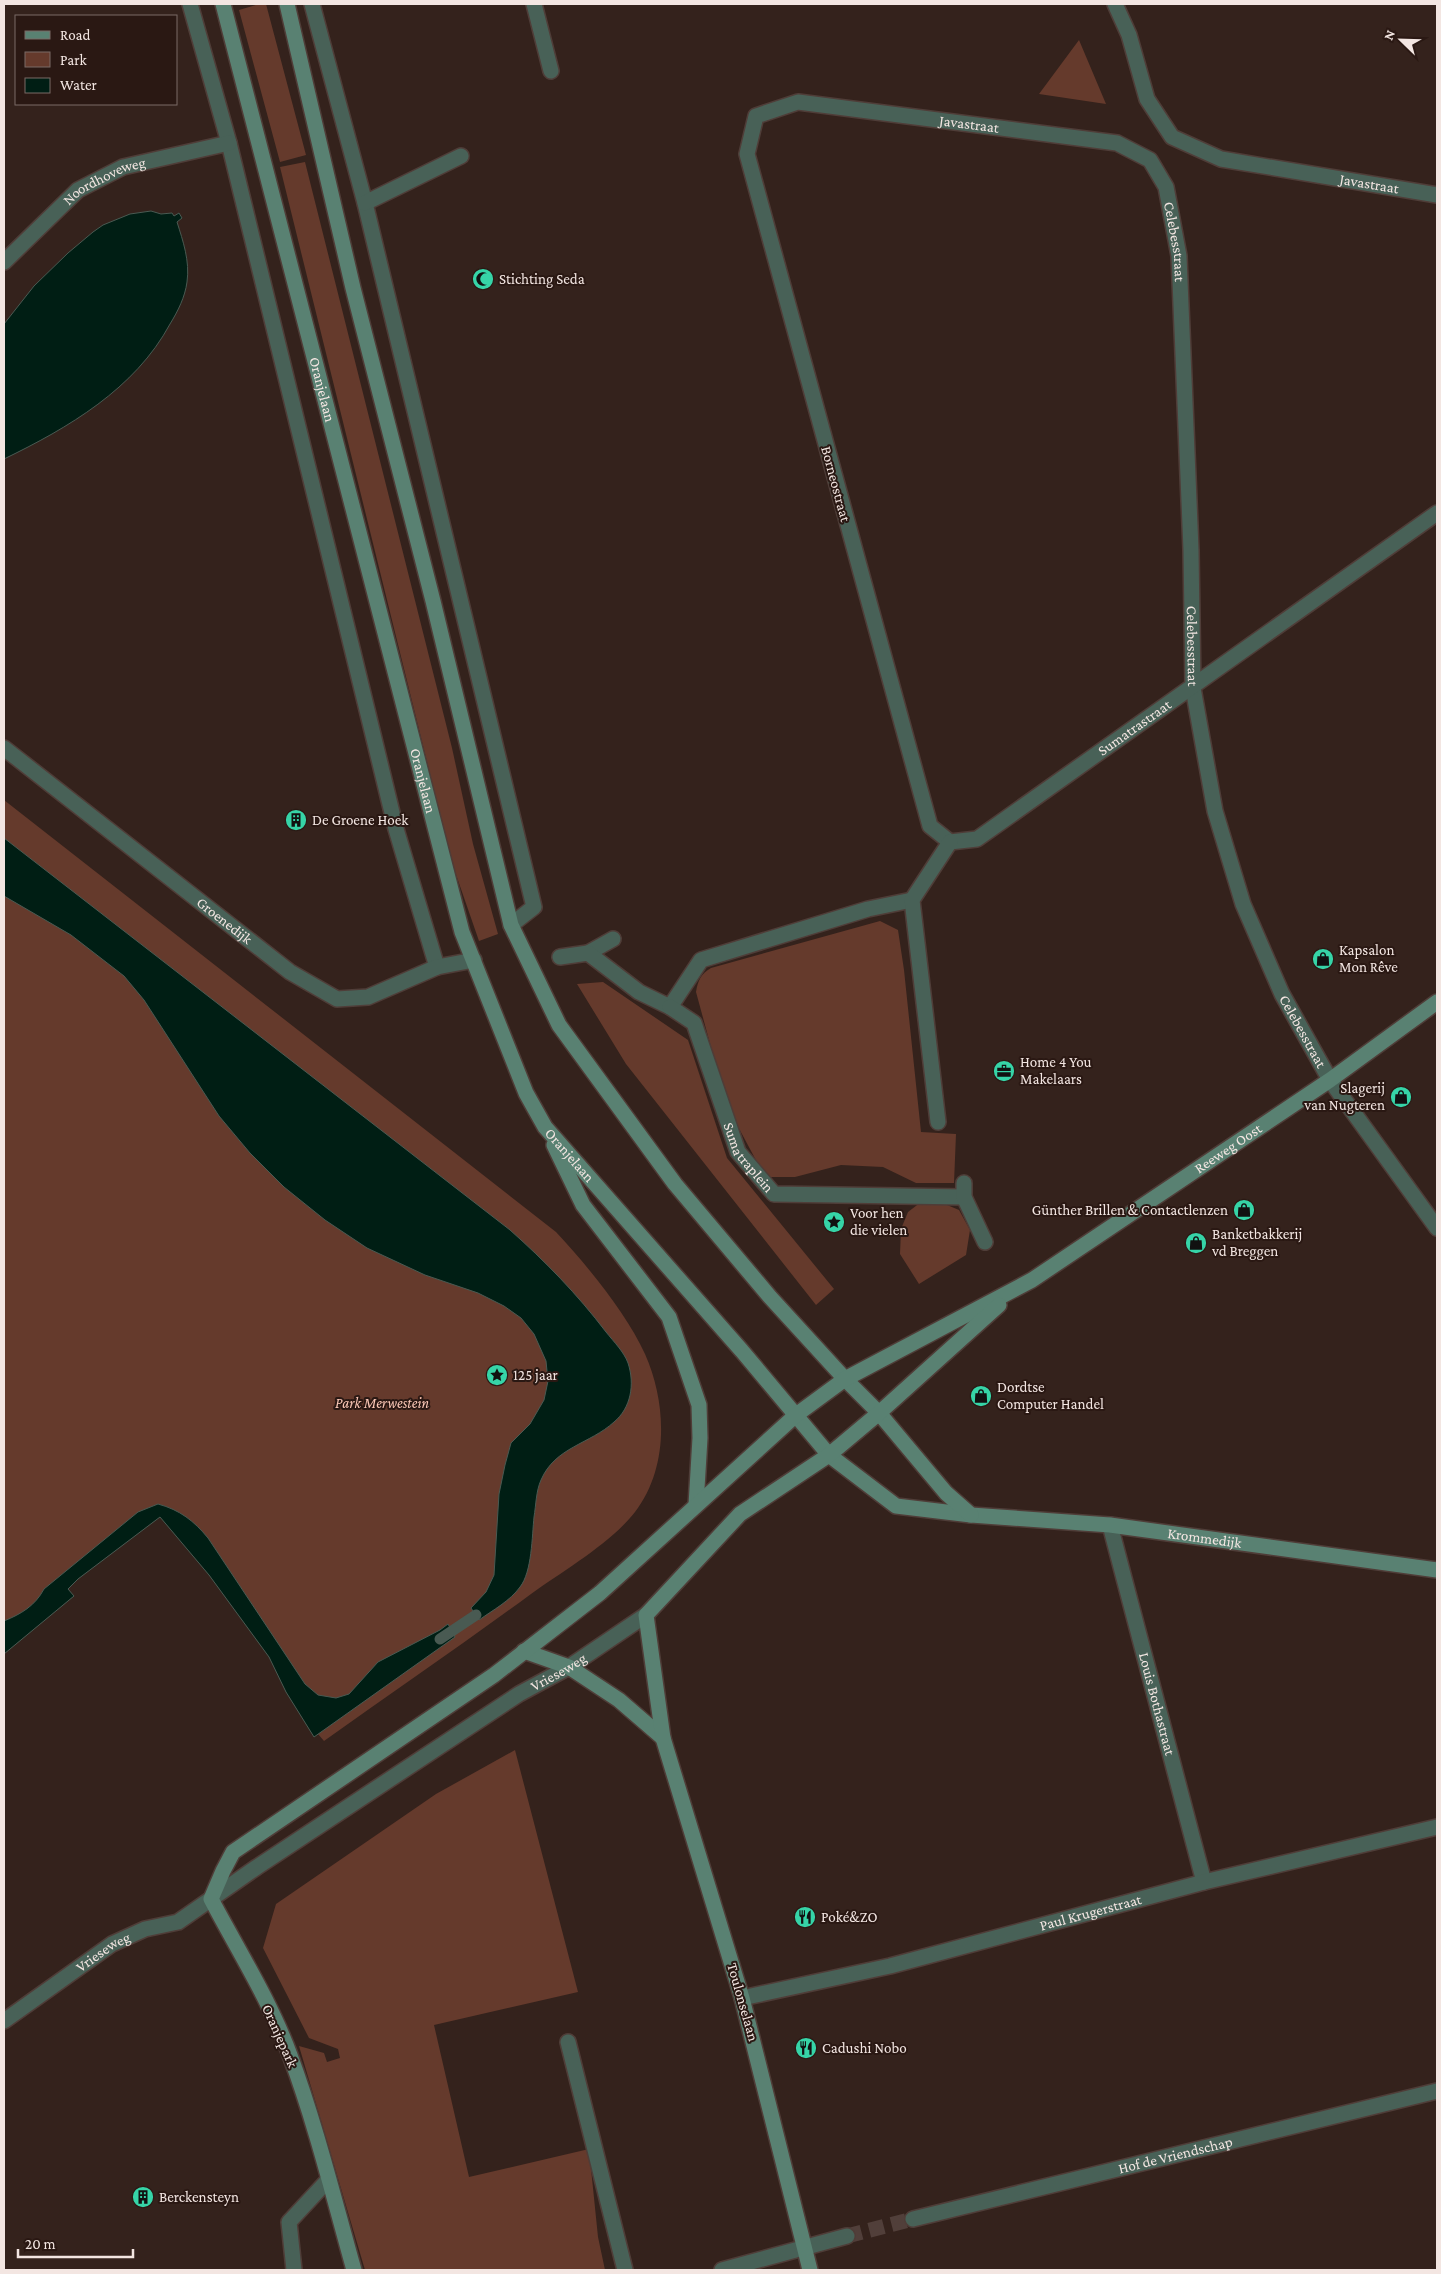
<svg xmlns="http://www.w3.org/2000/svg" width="1441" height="2274" font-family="'Crimson Pro',serif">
	<rect width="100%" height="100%" fill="#34221c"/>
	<path fill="#653a2c" d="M259 4H266L306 155 280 162 239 10Z
		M1079 40 1106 104 1039 94Z
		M305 162 452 748 473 844 498 934 479 941 452 863 280 167Z
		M4 800 556 1232C586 1264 627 1314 645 1354 667 1404 669 1467 635 1512 611 1543 563 1571 531 1594 463 1644 393 1692 324 1741L318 1734 314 1737 286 1692 269 1657 209 1575 160 1517 78 1579 68 1589 74 1596 4 1654Z
		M880 921 898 930 904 970 921 1132 956 1134 954 1183H916L883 1167 841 1165 795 1177H765L727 1106 696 992C698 980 701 974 711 968Z
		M603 982 688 1040 727 1158 834 1289 816 1305 626 1064 577 984Z
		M925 1199 940 1202 959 1210 970 1230 966 1255 919 1284 900 1254 901 1229 908 1212Z
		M515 1750 578 1992 434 2025 469 2177 589 2149 598 2237 605 2270H365L299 2046 324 2053 327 2062 340 2058 338 2049 309 2038 263 1948 276 1904 436 1794Z"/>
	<path fill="#001e14" stroke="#495a52" d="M151 211 161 214 172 213 174 216 179 213 182 218 177 222C183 241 190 261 187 282 185 297 178 311 170 324 135 389 68 428 4 459V324L34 286 68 253 93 232 103 225 130 214Z
		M4 838 510 1230C545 1261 578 1295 606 1332 614 1342 624 1352 628 1363 635 1384 631 1408 614 1422 590 1444 555 1447 541 1480 536 1491 536 1505 534 1517 532 1536 532 1572 520 1587 510 1601 493 1610 479 1620L471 1608 486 1592 494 1575 499 1494 505 1465 511 1443 530 1424 544 1400 548 1381 546 1361 534 1334 521 1318 504 1306 478 1293 425 1275 367 1248 325 1220 284 1187 250 1153 219 1116 144 1000 124 976 71 935 4 896Z
		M158 1504C180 1510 194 1521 208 1538L305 1684 318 1695 336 1698 349 1694 378 1662 440 1630 448 1624 455 1637 314 1737 286 1692 269 1657 209 1575 160 1517 78 1579 68 1589 74 1596 4 1654V1621C21 1614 35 1606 44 1589L138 1512Z"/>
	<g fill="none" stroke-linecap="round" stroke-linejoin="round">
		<path stroke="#495a52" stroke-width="11" d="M440 1639 476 1615"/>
		<path stroke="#513f3a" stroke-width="15" stroke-dasharray="15 8" stroke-linecap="butt" d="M847 2236 913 2219"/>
		<g stroke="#4f3d38" stroke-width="18">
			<g id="street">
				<path d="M190 4 229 143 396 829 437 967"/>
				<path d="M312 4 365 203 534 907 511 925"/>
				<path d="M534 4 551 71"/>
				<path id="s1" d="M1115 4 1129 35 1147 99 1172 137 1221 159 1437 195"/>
				<path d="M365 203 461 156"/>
				<path id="s2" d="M4 262 78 190 123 167 229 143"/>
				<path id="s3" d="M4 748 290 972 337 999 368 997 437 967 474 960"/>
				<path id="s4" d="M950 842 930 826 747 154 756 116 798 102 1117 143 1150 160 1166 187 1179 256 1191 550 1193 688 1215 811 1243 904 1282 994 1330 1080 1437 1228"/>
				<path id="s5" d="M950 842 977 839 1437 513"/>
				<path d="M588 953 613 939"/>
				<path d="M560 957 588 953 639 992 670 1007 701 960 868 909 912 900"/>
				<path id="s6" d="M670 1007 694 1023 738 1152 774 1194 964 1197"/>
				<path d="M938 1122 912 900 950 842"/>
				<path d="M964 1183V1197L985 1242"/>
				<path id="s7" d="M1110 1525 1204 1882"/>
				<path id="s8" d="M742 1998 890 1966 1204 1882 1437 1827"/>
				<path id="s9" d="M4 2021 112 1944 145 1929 178 1922 257 1867 519 1694 569 1667 646 1615"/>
				<path d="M568 2042 625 2270"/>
				<path id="s10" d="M913 2219 1437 2091"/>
				<path d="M294 2270 289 2222 328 2180"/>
				<path d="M722 2270 847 2236"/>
			</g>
		</g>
		<g stroke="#4f3d38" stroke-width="18">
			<g id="secondary">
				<path id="s11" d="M223 4 462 932 526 1093 545 1127 742 1351 829 1455 896 1506 971 1515 1110 1525 1437 1570"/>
				<path d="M287 4 353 288 433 601 511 925 559 1025 675 1184 770 1297 845 1379 879 1413 946 1493 971 1515"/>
				<path d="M554 1145 583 1205 669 1317 699 1405 700 1438 696 1505"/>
				<path d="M524 1651 569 1667 619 1700 663 1738"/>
				<path id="s12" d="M354 2270C334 2199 316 2125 290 2055 270 2001 238 1950 211 1899L223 1871 233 1852 494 1675 600 1593 796 1415 845 1379 1032 1280 1330 1080 1437 1002"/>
				<path d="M810 2270 742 1998 663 1738 646 1615 740 1514 829 1455 879 1413 999 1305"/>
			</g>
		</g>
		<use href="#street" stroke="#486157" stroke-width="15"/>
		<use href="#secondary" stroke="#598172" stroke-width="15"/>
	</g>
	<defs>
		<g id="mosque-disc" transform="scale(1.125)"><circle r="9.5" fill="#36d4a7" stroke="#2a1813"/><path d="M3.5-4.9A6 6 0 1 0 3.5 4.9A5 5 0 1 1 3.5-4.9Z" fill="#111"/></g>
		<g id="building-disc" transform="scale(1.125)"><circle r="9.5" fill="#36d4a7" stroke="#2a1813"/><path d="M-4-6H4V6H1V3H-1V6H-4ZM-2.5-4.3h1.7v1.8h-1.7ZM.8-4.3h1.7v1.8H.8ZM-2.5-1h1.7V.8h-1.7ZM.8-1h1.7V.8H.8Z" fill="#111"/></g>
		<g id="shop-disc" transform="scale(1.125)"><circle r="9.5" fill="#36d4a7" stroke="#2a1813"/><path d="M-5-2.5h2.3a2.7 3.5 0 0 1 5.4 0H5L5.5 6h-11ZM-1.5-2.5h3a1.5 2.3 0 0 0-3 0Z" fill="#111"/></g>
		<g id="office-disc" transform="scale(1.125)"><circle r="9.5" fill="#36d4a7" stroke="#2a1813"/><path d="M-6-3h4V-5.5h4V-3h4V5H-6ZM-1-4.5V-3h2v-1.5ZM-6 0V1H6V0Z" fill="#111"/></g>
		<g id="sight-disc" transform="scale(1.125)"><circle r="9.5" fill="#36d4a7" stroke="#2a1813"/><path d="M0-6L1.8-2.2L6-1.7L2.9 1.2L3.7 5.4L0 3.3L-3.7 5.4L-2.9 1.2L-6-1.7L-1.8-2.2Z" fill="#111"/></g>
		<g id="restaurant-disc" transform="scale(1.125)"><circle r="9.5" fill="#36d4a7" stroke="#2a1813"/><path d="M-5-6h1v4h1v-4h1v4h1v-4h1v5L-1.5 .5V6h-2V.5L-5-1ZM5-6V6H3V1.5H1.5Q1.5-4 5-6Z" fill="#111"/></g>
	</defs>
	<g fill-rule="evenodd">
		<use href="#mosque-disc" x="483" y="279"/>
		<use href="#building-disc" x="296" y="820"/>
		<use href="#shop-disc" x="1323" y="959"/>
		<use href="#office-disc" x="1004" y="1071"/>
		<use href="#shop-disc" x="1401" y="1097"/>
		<use href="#shop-disc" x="1244" y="1210"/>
		<use href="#sight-disc" x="834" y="1222"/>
		<use href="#shop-disc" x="1196" y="1243"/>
		<use href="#sight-disc" x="497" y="1375"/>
		<use href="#shop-disc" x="981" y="1396"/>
		<use href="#restaurant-disc" x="805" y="1917"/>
		<use href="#restaurant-disc" x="806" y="2048"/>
		<use href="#building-disc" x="143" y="2197"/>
	</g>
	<g text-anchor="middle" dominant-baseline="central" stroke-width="4" stroke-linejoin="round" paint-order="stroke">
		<g font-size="15" fill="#f3e6e2" stroke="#2a1813">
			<text stroke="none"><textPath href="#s4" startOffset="978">Javastraat</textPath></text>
			<text stroke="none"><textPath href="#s1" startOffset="350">Javastraat</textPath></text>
			<text stroke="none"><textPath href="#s2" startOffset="131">Noordhoveweg</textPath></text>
			<text stroke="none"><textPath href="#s4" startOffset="1251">Celebesstraat</textPath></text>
			<text stroke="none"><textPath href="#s11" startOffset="398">Oranjelaan</textPath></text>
			<text transform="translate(836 484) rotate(75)">Borneostraat</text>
			<text stroke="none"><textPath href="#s4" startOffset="1656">Celebesstraat</textPath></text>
			<text stroke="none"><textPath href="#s5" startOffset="220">Sumatrastraat</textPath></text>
			<text stroke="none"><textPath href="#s11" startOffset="802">Oranjelaan</textPath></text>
			<text stroke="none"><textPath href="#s3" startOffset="280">Groenedijk</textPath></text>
			<text stroke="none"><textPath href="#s4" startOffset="2061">Celebesstraat</textPath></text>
			<text stroke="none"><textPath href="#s12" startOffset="1674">Reeweg Oost</textPath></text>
			<text stroke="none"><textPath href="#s11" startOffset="1208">Oranjelaan</textPath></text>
			<text stroke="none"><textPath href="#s6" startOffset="175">Sumatraplein</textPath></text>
			<text stroke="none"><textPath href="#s11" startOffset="1999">Krommedijk</textPath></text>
			<text stroke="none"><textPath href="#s9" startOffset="658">Vrieseweg</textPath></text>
			<text stroke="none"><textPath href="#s7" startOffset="185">Louis Bothastraat</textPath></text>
			<text stroke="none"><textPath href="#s8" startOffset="359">Paul Krugerstraat</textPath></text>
			<text stroke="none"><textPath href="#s9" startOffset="121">Vrieseweg</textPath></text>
			<text transform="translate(743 2002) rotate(74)">Toulonselaan</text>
			<text transform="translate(280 2036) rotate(66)">Oranjepark</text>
			<text stroke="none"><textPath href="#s10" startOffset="270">Hof de Vriendschap</textPath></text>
		</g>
		<g font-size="15" fill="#f3e6e2" stroke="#2a1813" text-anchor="start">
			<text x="499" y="279">Stichting Seda</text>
			<text x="312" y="820">De Groene Hoek</text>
			<text x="1339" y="950">Kapsalon<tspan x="1339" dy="17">Mon Rêve</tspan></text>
			<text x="1020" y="1062">Home 4 You<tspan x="1020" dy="17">Makelaars</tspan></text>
			<text x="1385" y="1088" text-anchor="end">Slagerij<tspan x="1385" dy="17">van Nugteren</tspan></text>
			<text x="1228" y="1210" text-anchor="end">Günther Brillen &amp; Contactlenzen</text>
			<text x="850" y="1213">Voor hen<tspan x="850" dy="17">die vielen</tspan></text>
			<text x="1212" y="1234">Banketbakkerij<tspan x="1212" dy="17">vd Breggen</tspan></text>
			<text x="513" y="1375">125 jaar</text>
			<text x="997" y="1387">Dordtse<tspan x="997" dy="17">Computer Handel</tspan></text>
			<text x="821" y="1917">Poké&amp;ZO</text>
			<text x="822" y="2048">Cadushi Nobo</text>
			<text x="159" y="2197">Berckensteyn</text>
		</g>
		<g font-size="15" font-style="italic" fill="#fcc8b7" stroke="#2a1813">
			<text x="382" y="1403">Park Merwestein</text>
		</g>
	</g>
	<rect width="1441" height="2274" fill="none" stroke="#f3e6e2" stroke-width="10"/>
	<rect x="15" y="15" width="162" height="90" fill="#2a1813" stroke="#7a6a66"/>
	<rect x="25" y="31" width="25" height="8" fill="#598172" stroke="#7a6a66"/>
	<text x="60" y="40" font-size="15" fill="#f3e6e2">Road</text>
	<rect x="25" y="52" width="25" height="15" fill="#653a2c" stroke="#7a6a66"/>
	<text x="60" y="65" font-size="15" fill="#f3e6e2">Park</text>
	<rect x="25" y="78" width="25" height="15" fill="#001e14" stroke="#7a6a66"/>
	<text x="60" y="90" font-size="15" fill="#f3e6e2">Water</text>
	<g transform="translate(1401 40) rotate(293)" stroke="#2a1813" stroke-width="4" paint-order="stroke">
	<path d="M0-4L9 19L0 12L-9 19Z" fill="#f3e6e2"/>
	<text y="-8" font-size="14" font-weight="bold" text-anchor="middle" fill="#f3e6e2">N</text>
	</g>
	<path d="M18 2249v8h115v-8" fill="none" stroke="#f3e6e2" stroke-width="2.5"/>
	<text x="25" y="2249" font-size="15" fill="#f3e6e2" stroke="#2a1813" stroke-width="4" paint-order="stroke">20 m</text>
</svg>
